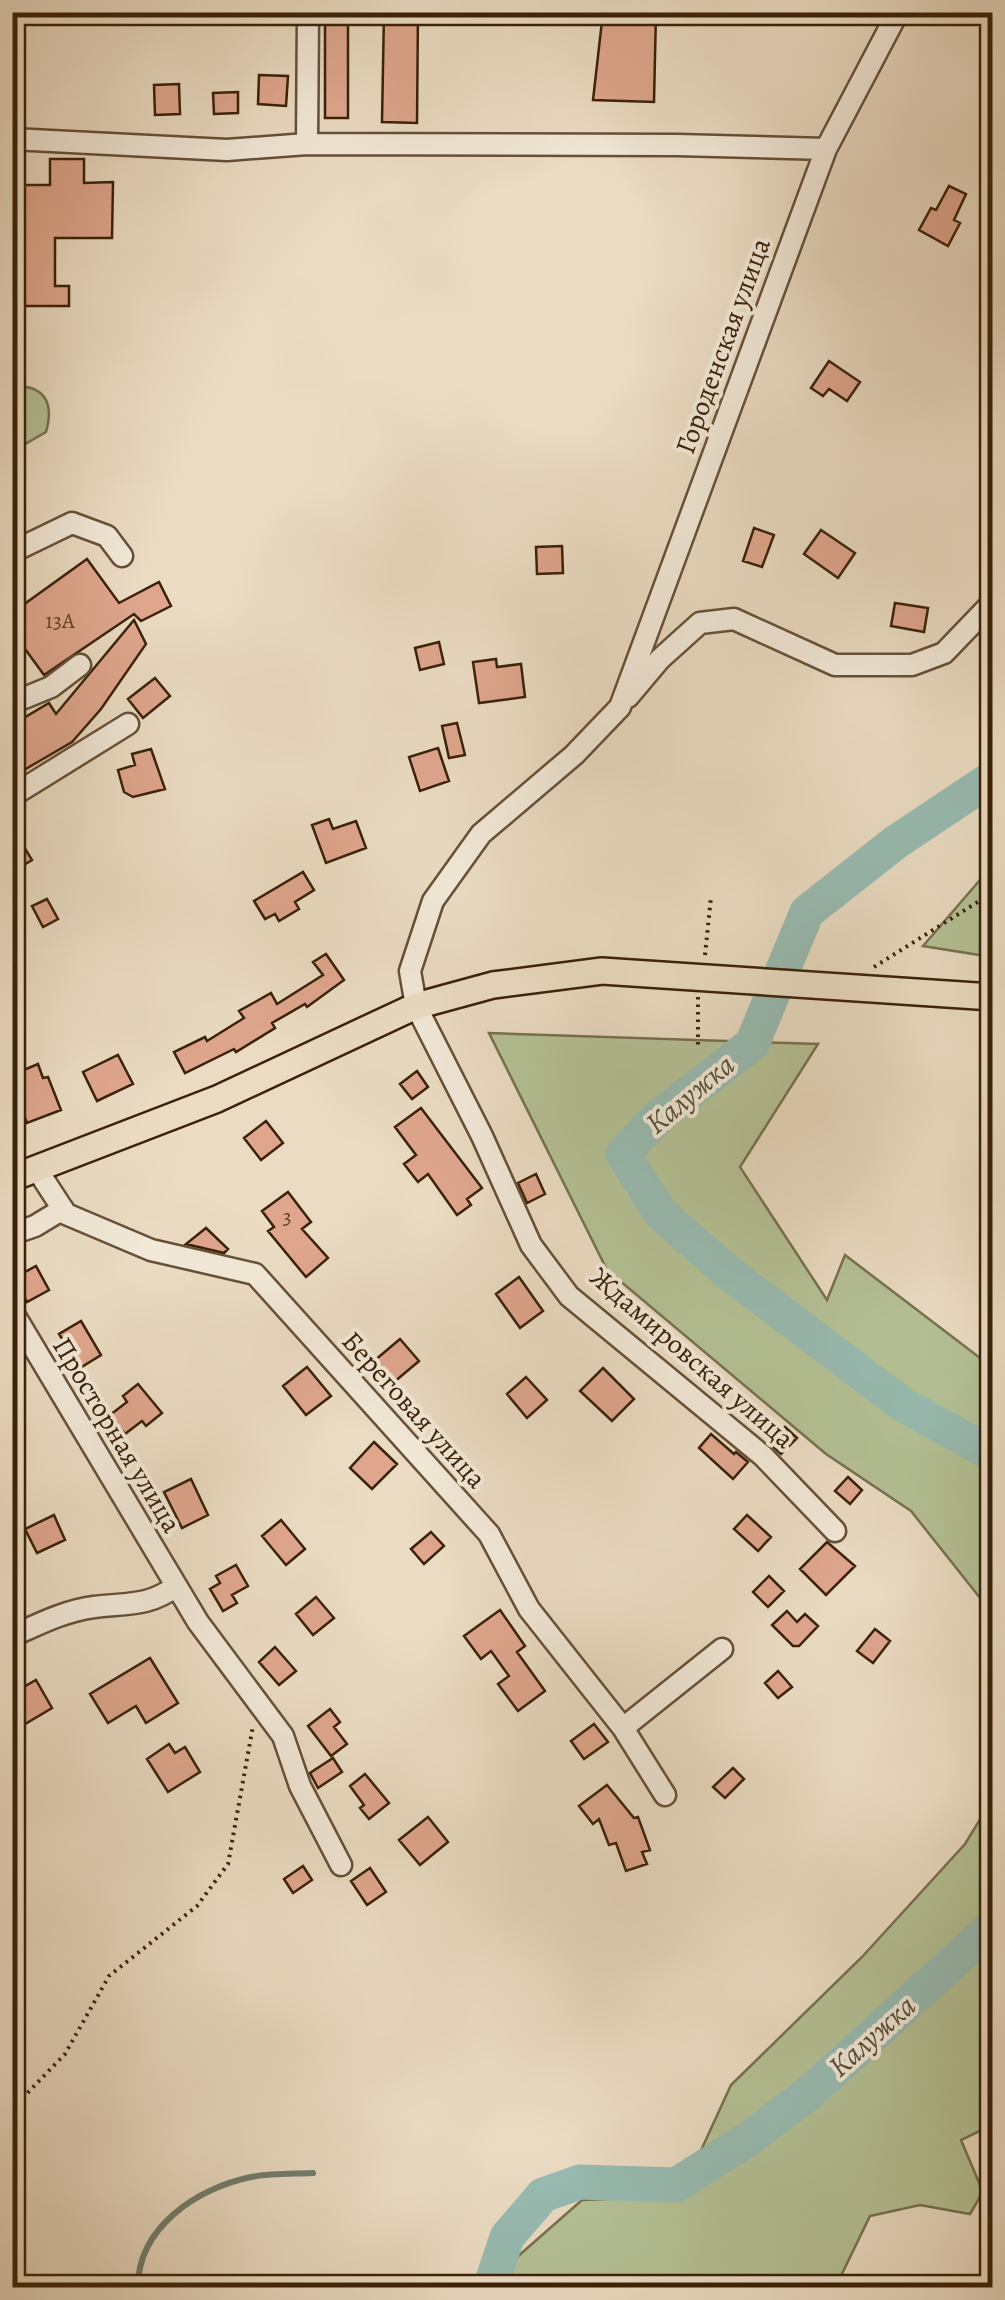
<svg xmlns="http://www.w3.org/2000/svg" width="1005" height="2300" font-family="Alegreya,serif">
	<rect width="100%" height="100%" fill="#eadbc2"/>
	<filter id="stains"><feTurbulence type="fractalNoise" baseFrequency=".002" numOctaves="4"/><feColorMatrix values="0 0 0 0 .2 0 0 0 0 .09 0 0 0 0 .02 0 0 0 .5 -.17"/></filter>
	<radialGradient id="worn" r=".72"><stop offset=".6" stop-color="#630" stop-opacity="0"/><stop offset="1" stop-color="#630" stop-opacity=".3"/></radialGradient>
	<path fill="#b4c195" stroke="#77714e" stroke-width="2.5" d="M27 387C50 392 52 411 46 432L13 451V392Z
		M992 866V957L923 946Z
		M489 1033 818 1044 740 1167 827 1300 845 1255 992 1367V1613L911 1511 826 1454 607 1270Z
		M992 1800V2125L961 2140 983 2192 970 2214 920 2205 870 2216 838 2282 841 2287H501L508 2265 582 2200 680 2196 731 2085 862 1957 965 1844Z"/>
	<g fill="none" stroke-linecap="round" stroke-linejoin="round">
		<path stroke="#727d6d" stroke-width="6" d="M138 2288C137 2228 197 2188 251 2177 270 2173 293 2174 313 2173"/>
		<path stroke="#98bbb1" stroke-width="35" d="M992 778 896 842 807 912 752 1044 658 1117 623 1154 661 1214 729 1273 902 1404 992 1454
			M490 2288 507 2237 543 2195 580 2182 676 2185 747 2140 808 2094 992 1927"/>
	</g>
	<path fill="#dfa68d" stroke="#3a2107" stroke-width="2.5" d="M325 12H348V118H325Z
		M384 12H418L417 123 382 122Z
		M603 12H656L654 102 593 100Z
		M259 75 288 76 286 106 258 104Z
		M179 84 180 114 155 115 154 85Z
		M238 92V113L214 114 213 93Z
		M50 159H84V183L113 182 112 238H55V286H69V306H22V300H12V283L17 282 12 211 17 210V185H50Z
		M949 186 966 194 954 220 960 223 948 246 919 230 931 208 936 210Z
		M829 361 860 382 847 401 829 389 823 396 811 388Z
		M754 528 774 535 762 567 743 561Z
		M821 530 855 553 838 578 804 554Z
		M562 546 563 573 537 574 536 547Z
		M87 559 119 603 159 582 171 606 141 621 134 614 44 675 12 631V613Z
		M895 603 928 608 924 632 891 626Z
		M134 620 146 644 101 709 72 742 12 777V725L49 703 56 714Z
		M439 642 444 664 420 670 415 648Z
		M496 659 497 667 521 664 525 697 479 703 473 662Z
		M155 678 170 696 143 718 128 699Z
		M457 723 465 755 449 758 442 726Z
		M438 748 449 781 420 791 409 757Z
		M151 749 165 789 133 797 124 792 118 770 135 765 132 754Z
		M329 819 333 829 356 821 366 848 326 863 312 825Z
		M12 827 32 860 12 872Z
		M303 872 314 890 295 902 299 909 279 921 275 914 265 919 254 901Z
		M47 899 58 919 43 927 32 906Z
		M326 954 344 980 307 1007 305 1004 272 1023 275 1028 236 1052 234 1049 185 1073 174 1052 205 1037 207 1041 244 1018 239 1011 271 993 277 1004 323 975 313 962Z
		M118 1055 133 1084 97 1101 83 1072Z
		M38 1064 43 1078 48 1077 61 1110 27 1123 14 1090 24 1086 19 1072Z
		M417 1071 428 1087 412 1099 400 1084Z
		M421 1108 482 1188 467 1199 471 1205 457 1215 428 1174 418 1182 404 1164 416 1155 395 1127Z
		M266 1121 283 1143 261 1160 244 1138Z
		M536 1174 545 1194 527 1203 518 1183Z
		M288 1192 311 1222 302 1229 328 1258 306 1277 268 1231 274 1227 262 1211Z
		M206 1228 228 1249 224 1253 186 1244Z
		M36 1266 49 1290 27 1302 14 1278Z
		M519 1277 543 1311 520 1328 496 1294Z
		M81 1321 101 1355 80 1368 59 1334Z
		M400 1339 419 1361 393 1383 374 1361Z
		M307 1367 331 1396 306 1415 283 1386Z
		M603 1368 634 1399 612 1421 580 1391Z
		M526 1377 547 1400 527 1418 507 1394Z
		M138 1384 162 1413 146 1426 142 1421 125 1434 110 1415 127 1402 123 1396Z
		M785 1427 797 1438 781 1454 769 1443Z
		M711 1434 734 1454 736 1452 748 1462 733 1479 699 1448Z
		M374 1442 397 1464 372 1489 350 1468Z
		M848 1477 862 1490 850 1504 835 1491Z
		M191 1479 208 1515 182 1528 164 1492Z
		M54 1515 65 1540 37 1553 25 1529Z
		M747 1515 771 1537 758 1551 734 1529Z
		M281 1520 305 1549 286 1565 262 1536Z
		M431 1532 444 1546 424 1564 411 1549Z
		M827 1542 855 1566 826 1595 800 1569Z
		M236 1565 248 1586 232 1595 237 1603 223 1611 210 1589 220 1583 216 1576Z
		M769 1576 784 1591 768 1607 753 1592Z
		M316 1597 334 1618 313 1635 296 1614Z
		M500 1610 525 1646 517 1652 545 1691 518 1711 498 1684 509 1676 491 1651 481 1659 464 1636Z
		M787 1611 797 1622 805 1614 818 1626 799 1646H793L772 1625Z
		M875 1629 890 1641 873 1663 857 1651Z
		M275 1647 296 1671 279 1685 259 1662Z
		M150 1658 178 1703 146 1723 136 1706 108 1723 90 1694Z
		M778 1671 792 1687 778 1698 765 1683Z
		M36 1680 52 1708 20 1727 12 1714V1708L19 1705 13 1693Z
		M330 1709 340 1722 334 1727 347 1744 331 1756 308 1726Z
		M594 1724 608 1742 584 1759 571 1741Z
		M169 1744 175 1753 185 1747 200 1772 168 1792 147 1759Z
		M333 1758 342 1772 318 1788 310 1773Z
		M733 1768 744 1779 725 1798 713 1787Z
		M365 1774 389 1803 369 1819 360 1808 364 1805 350 1786Z
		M607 1785 634 1818 638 1817 650 1850 642 1852 647 1864 626 1871 616 1843 609 1845 599 1819 593 1824 579 1806Z
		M428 1817 448 1842 420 1865 399 1840Z
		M303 1866 312 1880 293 1893 284 1879Z
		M370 1868 386 1892 367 1905 351 1881Z"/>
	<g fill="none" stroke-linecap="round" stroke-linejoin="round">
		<g stroke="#665036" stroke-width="25">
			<path id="minor" d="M12 139 227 150 307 144 677 145 826 149
				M307 144 308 12
				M12 552 72 523 107 536 122 556
				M628 697 660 659 700 623 734 619 835 665H912L944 653 992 603
				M12 703 51 687 80 665
				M12 796 128 724
				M38 1171 66 1214 151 1250 255 1274 489 1534 529 1609 623 1728 665 1795
				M12 1234 35 1226 63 1209
				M12 1311 198 1622 283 1736 300 1786 341 1865
				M835 1531 763 1456 569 1296 531 1245 482 1136 416 1006 410 971 433 901 481 834 574 755 620 707 826 149 898 12
				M12 1636C39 1624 64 1611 94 1607 125 1603 149 1607 176 1586
				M623 1728 722 1649"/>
		</g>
		<g stroke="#3a2107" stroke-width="30">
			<path id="major" d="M12 1178 217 1099 416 1006 493 985 602 971 992 997"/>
		</g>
		<path stroke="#3a2107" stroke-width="4" stroke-dasharray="2.5 5" stroke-linecap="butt" d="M705 955 711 897
			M874 967 992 893
			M698 997V1047
			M12 2109 65 2054 109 1976 197 1906 228 1864 253 1726"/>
		<use href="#minor" stroke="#f1e8d7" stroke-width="20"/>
		<use href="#major" stroke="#eadbc2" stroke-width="25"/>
	</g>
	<g text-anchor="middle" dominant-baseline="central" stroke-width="8" stroke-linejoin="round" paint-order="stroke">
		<g font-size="22" fill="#634228">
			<text x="60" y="621">13А</text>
			<text x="287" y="1217">3</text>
		</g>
		<g font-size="28" fill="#3a2107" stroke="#f1e8d7">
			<text transform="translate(723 346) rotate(-70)">Городенская улица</text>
			<text transform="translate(692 1358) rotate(41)">Ждамировская улица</text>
			<text transform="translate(414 1410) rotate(48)">Береговая улица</text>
			<text transform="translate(117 1435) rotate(59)">Просторная улица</text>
		</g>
		<g font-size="30" font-style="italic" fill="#564f3a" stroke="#f1e8d7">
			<text transform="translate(690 1094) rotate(-40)">Калужка</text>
			<text transform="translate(872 2036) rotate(-42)">Калужка</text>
		</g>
	</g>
	<rect width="1005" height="2300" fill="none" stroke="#eadbc2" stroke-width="50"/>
	<rect x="15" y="15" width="975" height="2270" fill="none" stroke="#3a2107" stroke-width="5"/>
	<rect x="25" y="25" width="955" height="2250" fill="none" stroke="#3a2107" stroke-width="2.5"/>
	<rect width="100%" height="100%" filter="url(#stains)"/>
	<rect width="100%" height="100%" fill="url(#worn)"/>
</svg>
